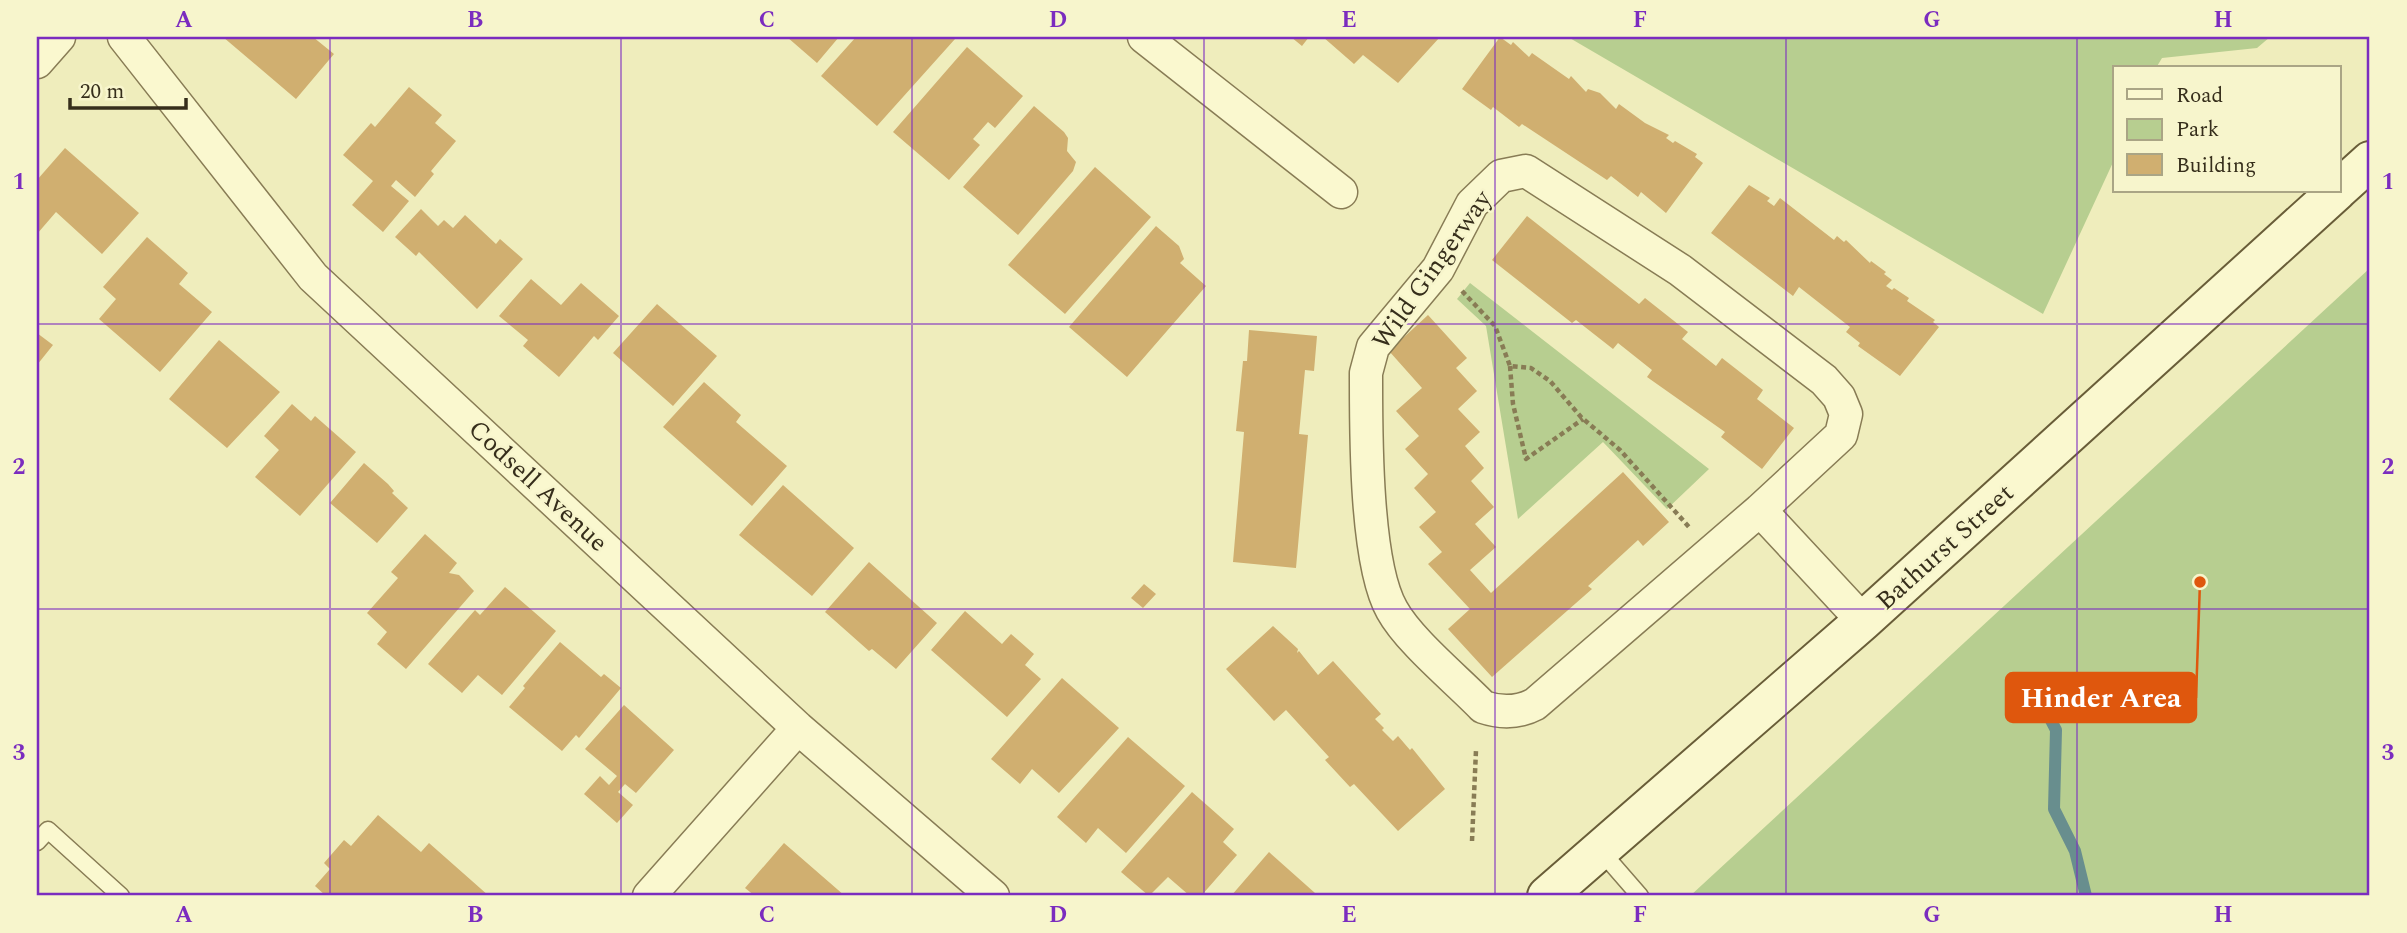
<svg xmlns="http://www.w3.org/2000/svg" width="2407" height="933" font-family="Spectral,serif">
	<rect width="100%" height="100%" fill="#efedbc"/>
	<path fill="#b7ce90" d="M1568 37H2270L2257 48 2162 58 2156 68H2115V158L2043 314Z
		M2370 268V896H1690Z
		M1470 283 1709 469 1667 509 1603 442 1518 519 1486 326 1457 299Z"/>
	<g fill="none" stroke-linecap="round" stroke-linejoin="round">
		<path stroke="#688e8e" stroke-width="12" d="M2029 678 2056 730 2054 809 2075 851 2086 896"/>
	</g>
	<path fill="#d0af70" d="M223 37H313L334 54 296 99Z
		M787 37H839L817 63Z
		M856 37H952L955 39 877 126 821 76Z
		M1291 37H1309L1302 46Z
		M1323 37H1440L1398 83 1363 55 1354 64Z
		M1500 37 1511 45 1513 42 1529 57 1532 53 1569 79 1571 76 1586 92 1588 89 1600 93 1616 109 1619 104 1645 123 1669 135 1666 138 1673 143 1675 141 1697 154 1695 157 1703 163 1666 213 1641 192 1638 197 1611 176 1607 180 1522 124 1519 127 1493 107 1491 110 1462 89Z
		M967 47 1023 96 995 128 988 122 973 139 980 145 949 180 893 132Z
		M409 87 442 115 435 123 456 141 431 171 434 174 415 197 396 180 391 186 409 201 383 232 352 205 373 181 343 155 371 123 375 127Z
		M1034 106 1064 132 1068 138 1067 151 1076 162 1073 171 1018 235 963 187Z
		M65 148 139 213 102 254 56 212 37 234V180Z
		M1095 167 1151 217 1065 314 1008 265Z
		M1749 185 1770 198 1767 201 1774 206 1780 198 1834 240 1837 236 1844 242 1846 240 1870 263 1871 261 1886 272 1884 274 1892 280 1886 286 1892 290 1894 288 1909 298 1907 301 1935 320 1933 322 1939 327 1900 376 1858 346 1860 343 1846 332 1850 327 1799 287 1793 296 1711 233Z
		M421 209 438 226 444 220 453 228 465 215 496 244 500 239 523 259 477 309 419 252 416 256 395 237Z
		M1527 216 1639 304 1645 298 1688 332 1682 339 1716 366 1722 358 1763 390 1757 399 1794 428 1762 469 1721 437 1725 432 1647 377 1652 370 1618 343 1613 349 1576 320 1572 323 1492 260Z
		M1156 226 1179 246 1184 259 1180 263 1206 286 1127 377 1069 327Z
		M147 237 188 273 179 284 212 312 160 372 99 319 116 299 103 287Z
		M531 279 561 305 581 283 619 316 598 340 594 336 559 377 523 346 528 340 499 316Z
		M657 304 717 356 673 406 613 353Z
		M1428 315 1467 358 1456 368 1477 391 1458 409 1480 432 1465 446 1484 468 1471 481 1494 507 1475 524 1496 547 1470 570 1491 593 1623 472 1669 522 1643 546 1638 540 1588 586 1592 589 1492 677 1448 629 1470 609 1428 564 1442 552 1419 527 1436 512 1414 488 1428 474 1405 449 1419 436 1396 411 1422 388 1389 351Z
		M1249 330 1317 336 1314 371 1305 370 1299 434 1308 435 1296 568 1233 562 1244 432 1236 431 1243 361H1247Z
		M37 333 53 345 37 365Z
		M219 340 280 392 227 448 169 399Z
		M704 382 741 415 736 422 787 466 752 506 663 427Z
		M292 404 311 421 315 416 356 452 300 516 255 477 279 450 264 436Z
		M364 463 388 484 394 491 392 493 408 508 377 543 330 503Z
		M783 485 854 548 812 596 739 535Z
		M425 534 457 563 449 573 459 575 474 591 406 669 377 644 387 632 367 613 398 578 391 572Z
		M869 562 937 623 896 669 872 649 869 651 825 612Z
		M1144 584 1156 594 1143 608 1131 598Z
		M505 587 556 631 502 695 478 675 462 693 428 664 475 610 480 615Z
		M965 611 1002 644 1011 634 1034 654 1025 665 1041 679 1007 717 931 650Z
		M1273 626 1298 649 1297 653 1299 651 1318 675 1333 661 1381 714 1375 719 1384 728 1382 730 1393 741 1398 736 1410 750 1412 748 1445 789 1398 831 1354 784 1350 787 1325 760 1329 757 1286 710 1274 721 1226 669Z
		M560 642 601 677 604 674 621 688 579 738 576 735 562 751 509 707 525 688 523 686Z
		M1062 678 1119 728 1059 793 1032 769 1020 784 991 759Z
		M624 705 674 750 636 793 625 784 618 792 633 805 617 823 584 794 600 776 609 785 617 776 585 749Z
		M1128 737 1185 786 1126 853 1098 828 1086 843 1057 817Z
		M1192 792 1234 829 1223 842 1237 855 1201 896H1190L1168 877 1149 896 1121 872Z
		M378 815 421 852 429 843 489 896H326L315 886 330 869 324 863 344 840 351 846Z
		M784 843 845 896H755L745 888Z
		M1269 852 1315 893 1312 896H1231Z"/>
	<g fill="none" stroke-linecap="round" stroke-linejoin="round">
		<g stroke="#887c55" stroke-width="19">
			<path id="lane" d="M37 842 48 830 121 896
				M1600 850 1640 896"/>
		</g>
		<g stroke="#887c55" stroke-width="35">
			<path id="street" d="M124 37 313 277 798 728 993 896
				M1144 37 1341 192
				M37 62 59 37
				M1526 171 1680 270 1824 380 1839 397 1846 414 1841 435 1760 510 1535 704C1518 713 1501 713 1483 707 1457 680 1409 641 1392 610 1365 563 1366 430 1366 373L1373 347 1438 269 1472 204 1501 176Z
				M1760 510 1863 621
				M649 896 798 728"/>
		</g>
		<g stroke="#695d38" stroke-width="42">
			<path id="secondary" d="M2339 189 2370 161
				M1547 896 1863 621 2337 191"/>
		</g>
		<path stroke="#887c55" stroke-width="4.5" stroke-dasharray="5 3.5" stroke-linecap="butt" d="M1462 291 1495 326 1510 366 1531 368 1550 381 1581 417 1620 450 1689 527
			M1510 366 1513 404 1526 459 1583 419
			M1472 841 1476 750"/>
		<use href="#lane" stroke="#faf8cf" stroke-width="16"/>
		<use href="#street" stroke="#faf8cf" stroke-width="32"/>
		<use href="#secondary" stroke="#faf8cf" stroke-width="38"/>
	</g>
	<path fill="none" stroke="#7b2cbf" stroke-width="2" stroke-opacity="0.55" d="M330 37V896M621 37V896M912 37V896M1204 37V896M1495 37V896M1786 37V896M2077 37V896M37 324H2370M37 609H2370"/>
	<g text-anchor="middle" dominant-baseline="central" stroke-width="5" stroke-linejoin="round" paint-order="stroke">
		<g font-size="26" fill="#362e1b" stroke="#f7f5cc">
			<text transform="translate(1432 270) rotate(-55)">Wild Gingerway</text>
			<text transform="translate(538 486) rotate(43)">Codsell Avenue</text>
			<text transform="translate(1945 547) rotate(-42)">Bathurst Street</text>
		</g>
	</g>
	<path fill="none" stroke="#df570d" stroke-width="2.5" d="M2200 582L2196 698"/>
	<circle fill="#df570d" stroke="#f7f5cc" stroke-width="2.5" cx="2200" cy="582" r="7"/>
	<rect fill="#df570d" stroke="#df570d" stroke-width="2.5" x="2006" y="673" width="190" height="49" rx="7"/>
	<g font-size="28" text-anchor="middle" font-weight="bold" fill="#fff">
		<text x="2101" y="707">Hinder Area</text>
	</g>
	<rect width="2407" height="933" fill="none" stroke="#f7f5cc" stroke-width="77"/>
	<rect x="2113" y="66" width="228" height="126" fill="#f7f5cc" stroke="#aaa585" stroke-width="2"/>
	<rect x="2127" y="89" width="35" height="10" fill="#faf8cf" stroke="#aaa585" stroke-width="2"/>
	<text x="2176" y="102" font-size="21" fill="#362e1b">Road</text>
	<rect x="2127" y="119" width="35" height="21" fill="#b7ce90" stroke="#aaa585" stroke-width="2"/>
	<text x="2176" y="136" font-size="21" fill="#362e1b">Park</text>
	<rect x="2127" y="154" width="35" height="21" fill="#d0af70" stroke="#aaa585" stroke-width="2"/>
	<text x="2176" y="172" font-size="21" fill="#362e1b">Building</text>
	<path d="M70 98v10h116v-10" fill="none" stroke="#362e1b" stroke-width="3.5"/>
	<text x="80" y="98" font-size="21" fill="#362e1b" stroke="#f7f5cc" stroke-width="5" paint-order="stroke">20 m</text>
	<rect x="38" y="38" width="2330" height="856" fill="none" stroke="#7b2cbf" stroke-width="2.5"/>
	<g font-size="23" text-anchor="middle" font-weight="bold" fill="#7b2cbf">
		<text x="184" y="27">A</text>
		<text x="475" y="27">B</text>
		<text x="767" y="27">C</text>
		<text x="1058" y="27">D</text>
		<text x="1349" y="27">E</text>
		<text x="1640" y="27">F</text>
		<text x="1932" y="27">G</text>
		<text x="2223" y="27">H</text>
		<text x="19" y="189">1</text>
		<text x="2388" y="189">1</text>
		<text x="19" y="474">2</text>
		<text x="2388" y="474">2</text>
		<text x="19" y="760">3</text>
		<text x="2388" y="760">3</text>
		<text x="184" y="922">A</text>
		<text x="475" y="922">B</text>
		<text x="767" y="922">C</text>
		<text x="1058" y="922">D</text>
		<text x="1349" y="922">E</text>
		<text x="1640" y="922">F</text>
		<text x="1932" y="922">G</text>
		<text x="2223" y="922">H</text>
	</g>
</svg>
